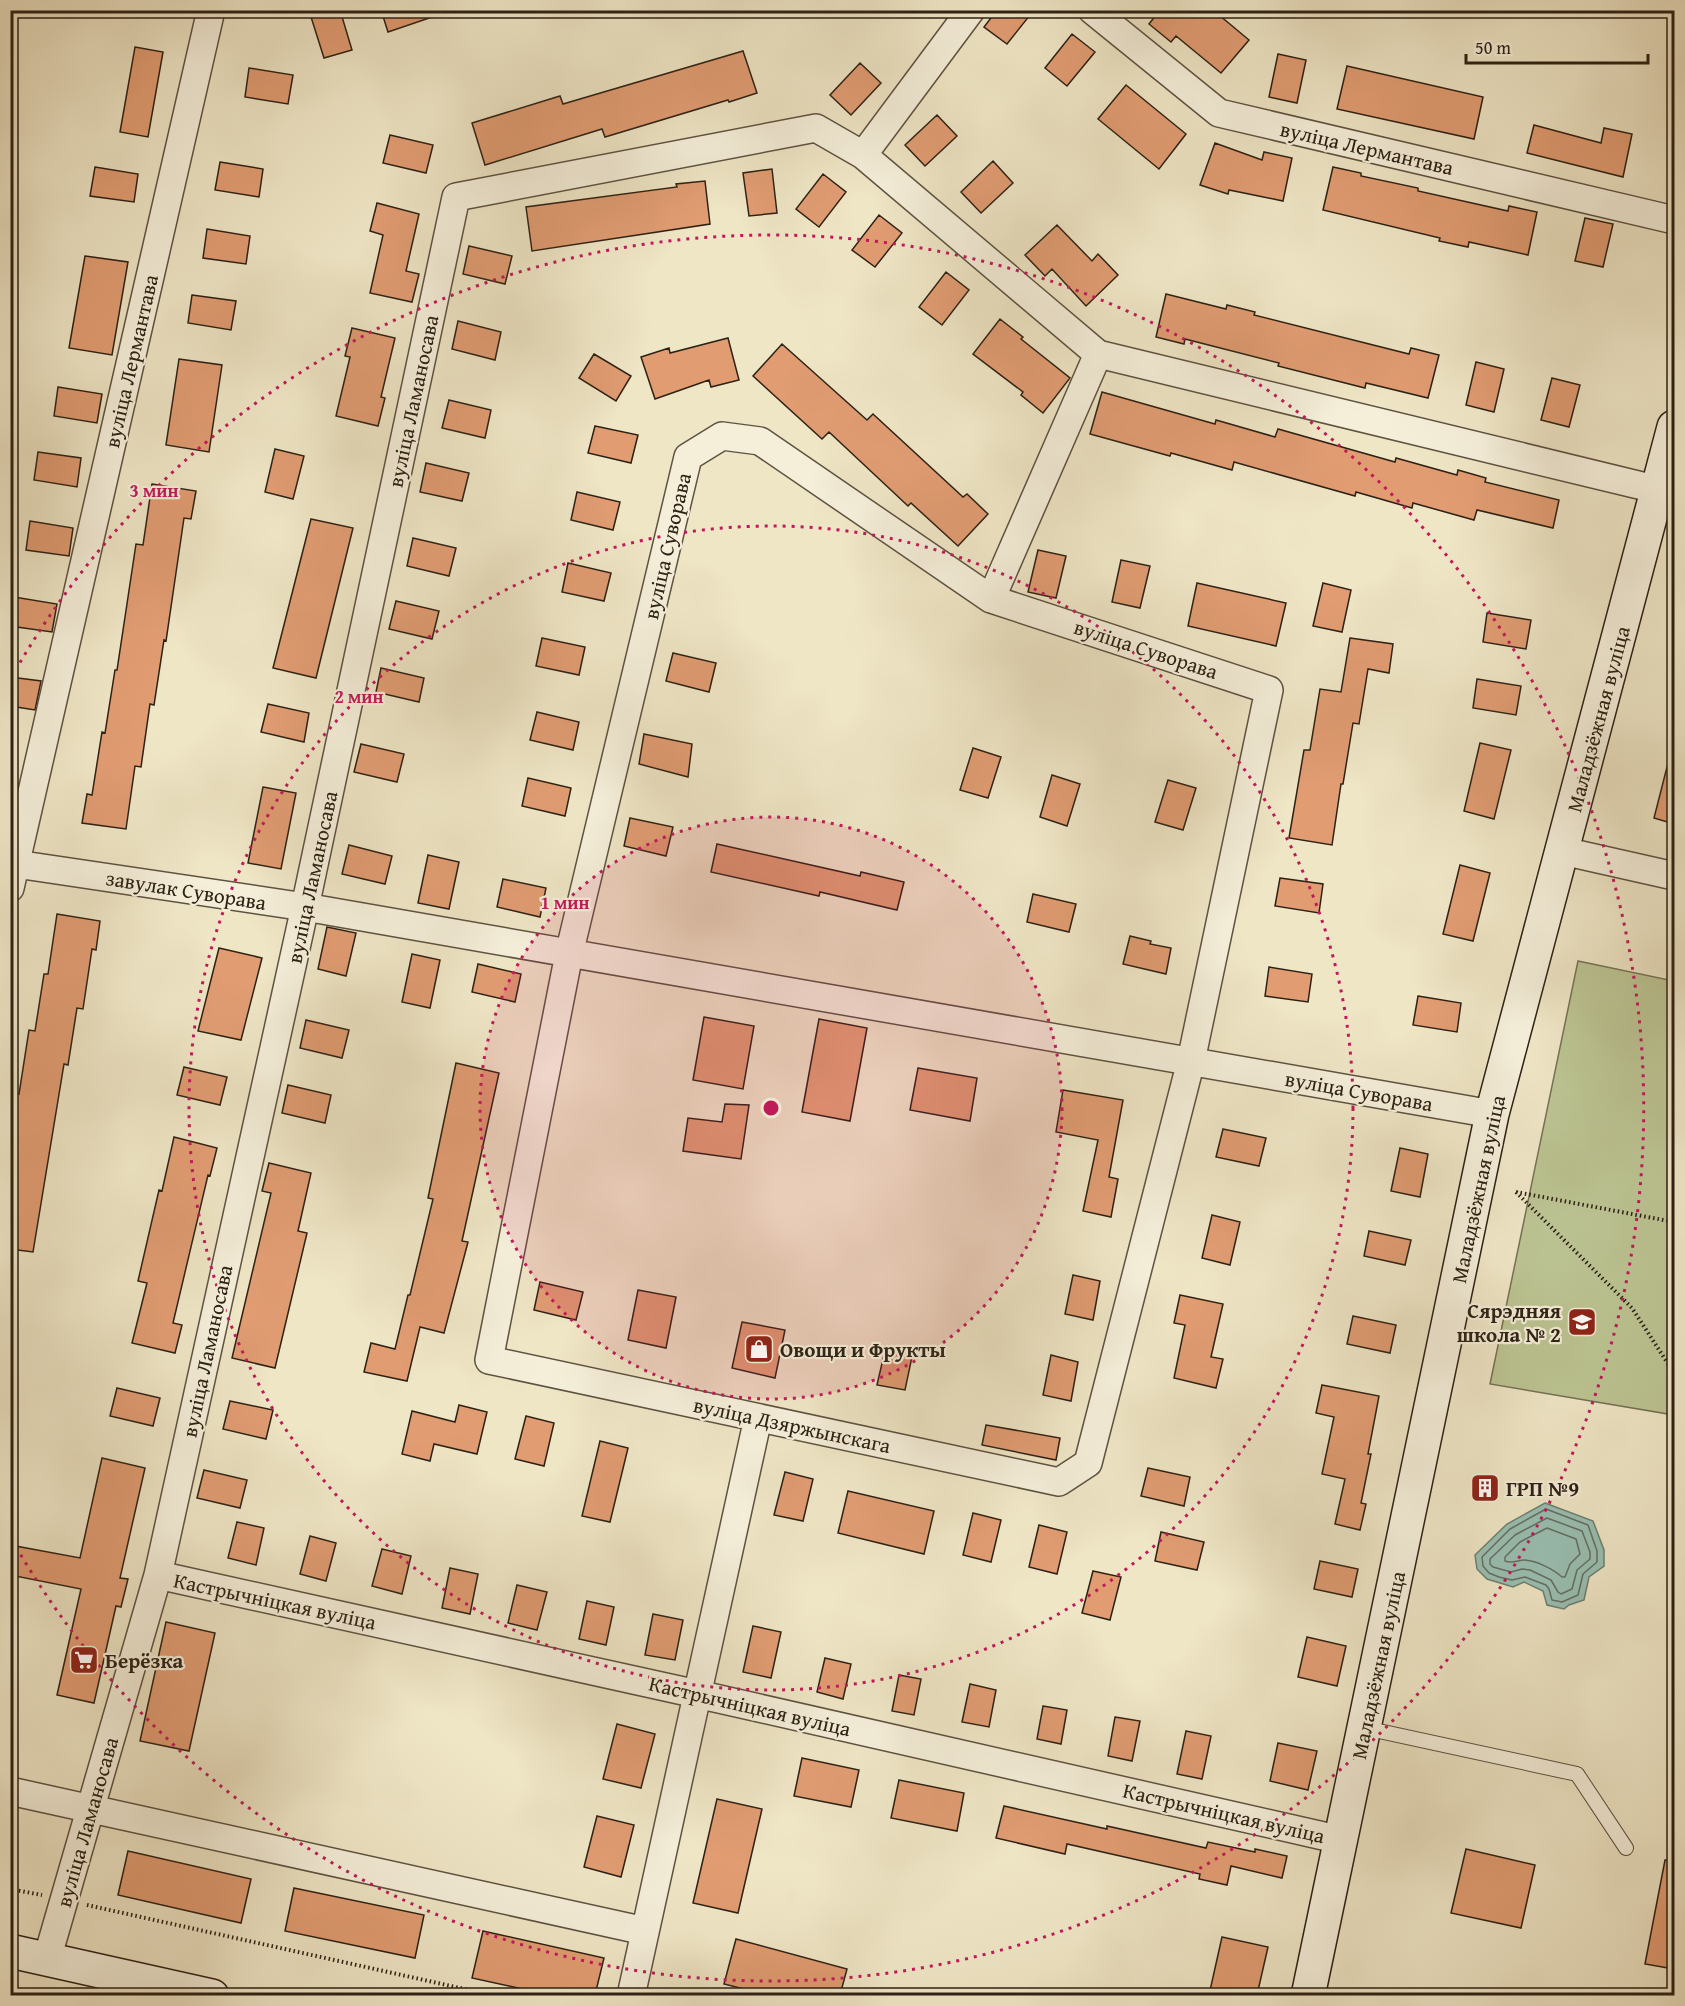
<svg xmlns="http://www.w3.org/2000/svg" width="1685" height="2006" font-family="'Gentium Book Plus',serif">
	<rect width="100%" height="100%" fill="#efe6c6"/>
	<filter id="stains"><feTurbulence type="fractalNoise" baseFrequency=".00333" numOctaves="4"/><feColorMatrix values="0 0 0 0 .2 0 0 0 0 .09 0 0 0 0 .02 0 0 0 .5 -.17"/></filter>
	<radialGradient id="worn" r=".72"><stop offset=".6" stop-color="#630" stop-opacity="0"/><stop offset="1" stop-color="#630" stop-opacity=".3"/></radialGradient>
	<path fill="#bcc493" stroke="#747254" stroke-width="1.5" d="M1578 961 1674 981V1415L1490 1384Z"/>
	<path fill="#9ac0b3" stroke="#6e8074" stroke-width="1.5" d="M1545 1503 1593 1521 1604 1550V1566L1589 1577 1584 1600 1569 1605 1564 1609 1547 1605 1543 1591 1524 1582 1513 1587 1487 1579 1477 1569 1475 1555 1507 1524Z"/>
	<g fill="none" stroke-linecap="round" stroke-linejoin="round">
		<path stroke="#647064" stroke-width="1.5" d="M1546 1509 1588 1525 1597 1551V1562L1583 1574 1578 1595 1562 1602 1552 1600 1549 1589 1546 1585 1525 1577 1512 1580 1499 1577 1489 1573 1483 1566 1482 1557 1510 1529Z
			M1547 1518 1582 1531 1590 1552V1559L1577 1570 1572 1589 1561 1594 1558 1592 1551 1580 1530 1570 1522 1569 1511 1572 1493 1567 1490 1564V1559L1515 1535Z
			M1547 1528 1576 1539 1580 1554 1570 1564 1565 1577H1562C1553 1569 1537 1561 1525 1560 1517 1560 1512 1564 1505 1561V1557L1520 1542Z"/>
	</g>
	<path fill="#e19c72" stroke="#2d2115" stroke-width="1.5" d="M330 10H340L352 50 324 58 311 17Z
		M381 10H440L441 14 388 32Z
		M997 10H1034L1007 44 984 27Z
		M1160 10H1213L1249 40 1221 73 1176 36 1171 42 1149 24Z
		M1072 34 1095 52 1067 86 1045 68Z
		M135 47 163 52 148 137 120 132Z
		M743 51 757 93 729 102 728 100 605 137 602 129 485 165 472 123 560 96 563 104Z
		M1278 54 1306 60 1297 103 1269 97Z
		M860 63 881 83 851 115 830 95Z
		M1347 66 1483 97 1474 139 1337 109Z
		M249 68 293 75 288 104 245 97Z
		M1126 85 1186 134 1159 169 1098 119Z
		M937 115 957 136 925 166 905 145Z
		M1534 125 1601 143 1604 128 1632 134 1623 177 1527 153Z
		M390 135 433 145 426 173 383 163Z
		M1215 143 1262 160 1264 152 1292 158 1283 201 1229 190 1228 194 1200 185Z
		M993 161 1013 183 981 213 961 192Z
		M220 162 263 169 259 197 215 190Z
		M95 167 138 174 134 202 90 196Z
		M1333 167 1361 173V176L1418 188V191L1508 211 1509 206 1537 212 1528 255 1469 242 1468 247 1439 241 1440 238 1323 210Z
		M772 169 777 213 749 216 743 173Z
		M823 174 846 192 819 227 796 209Z
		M705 181 710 224 532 251 526 207 677 187 676 184Z
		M377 203 419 214 406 271 419 274 412 302 370 293 383 235 370 231Z
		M879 215 902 233 875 267 852 250Z
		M1585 218 1613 224 1603 267 1575 261Z
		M1057 225 1092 261 1098 254 1118 275 1086 306 1052 269 1045 276 1025 255Z
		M207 229 250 236 246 264 203 258Z
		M469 246 512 256 505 284 463 274Z
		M85 256 128 262 112 355 69 348Z
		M946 272 969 290 942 325 919 307Z
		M1166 294 1226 309 1227 305 1255 312 1254 315 1409 354 1411 348 1439 355 1428 398 1366 383 1365 388 1278 366 1279 363 1185 339 1184 344 1156 337Z
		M192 295 236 301 231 330 188 323Z
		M1000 319 1023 337 1021 339 1070 378 1043 413 1021 395 1023 392 973 354Z
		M458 321 501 332 495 360 452 349Z
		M352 328 395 338 381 397 385 398 378 426 336 416 350 357 345 356Z
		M728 338 739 380 711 387 709 380 655 399 641 357 669 348 670 353Z
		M782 344 867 420 873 414 963 497 967 494 988 514 958 546 911 503 908 506 829 432 822 439 753 376Z
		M594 354 631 376 616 401 579 378Z
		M179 359 222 365 209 452 166 445Z
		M1476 362 1504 369 1494 412 1466 405Z
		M1552 378 1580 385 1569 427 1541 420Z
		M58 387 102 394 97 423 54 416Z
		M1102 392 1215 424 1216 420 1275 437 1278 429 1395 462 1396 458 1457 475 1458 470 1486 478 1485 482 1559 500 1553 528 1477 510 1474 520 1413 503 1412 508 1356 492 1355 496 1234 462 1232 470 1171 453 1170 456 1090 434Z
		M449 400 491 410 485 438 442 428Z
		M595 426 638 435 631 463 588 453Z
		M275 449 304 456 293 499 265 492Z
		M38 452 81 458 77 487 34 480Z
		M426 463 469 473 462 501 420 492Z
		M152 484 196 491 191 519 184 518 166 641 164 640 154 705 150 704 141 767 135 766 126 829 82 823 87 794 92 795 102 732 105 733 115 670H117L136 544 143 545Z
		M577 492 620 502 613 530 571 520Z
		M311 519 353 528 316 678 273 668Z
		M30 521 73 528 69 556 26 550Z
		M413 538 456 548 449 576 407 566Z
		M1038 550 1066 556 1056 598 1028 592Z
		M1121 560 1150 566 1140 608 1112 602Z
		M568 563 611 573 604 601 562 592Z
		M1197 583 1286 603 1276 646 1188 626Z
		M1323 583 1351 590 1342 632 1313 626Z
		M14 597 57 604 52 632 10 626Z
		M396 601 439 611 432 639 389 629Z
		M1487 613 1531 620 1526 649 1483 642Z
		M542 638 585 647 579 675 536 666Z
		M1350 638 1393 644 1389 673 1368 669 1359 724 1353 723 1343 784H1341L1332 845 1289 838 1304 750H1310L1320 689 1341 692Z
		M673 653 716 663 709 692 666 681Z
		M381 668 424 678 419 702 376 692Z
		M10 677 41 681 35 710 10 706Z
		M1477 679 1521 686 1516 715 1473 708Z
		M268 704 309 713 304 742 261 732Z
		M537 712 579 722 573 750 530 740Z
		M644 734 692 744 688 777 639 764Z
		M1480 743 1511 750 1494 819 1464 811Z
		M361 744 404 754 397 782 354 772Z
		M973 748 1001 757 988 798 960 790Z
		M1668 763 1674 764V824L1654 818Z
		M1052 775 1080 784 1067 826 1040 817Z
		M528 778 571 788 565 816 522 806Z
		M1168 780 1196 788 1183 830 1155 822Z
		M263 787 296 793 281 869 248 863Z
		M630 818 673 827 666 856 624 846Z
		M717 844 860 876 861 872 904 882 897 910 820 892 819 896 711 872Z
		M349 845 392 856 385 884 342 874Z
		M428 855 459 862 449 909 418 903Z
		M1460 865 1490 873 1473 941 1443 934Z
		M1280 878 1323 884 1319 913 1275 906Z
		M503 879 546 888 540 917 497 907Z
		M1033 894 1076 904 1069 932 1027 922Z
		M57 914 100 921 96 950 92 949 83 1009 77 1008 68 1065 64 1064 33 1252 10 1249V1118L14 1093 19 1094 29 1030 35 1031 44 974H48Z
		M327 927 356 933 346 976 318 969Z
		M1130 936 1151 941 1150 944 1171 948 1166 974 1123 964Z
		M219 948 262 958 241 1040 198 1031Z
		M412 954 440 960 430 1008 402 1002Z
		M478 964 521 974 515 1002 472 992Z
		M1269 967 1312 974 1308 1002 1265 996Z
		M1418 996 1461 1003 1457 1032 1413 1025Z
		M704 1017 754 1026 743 1089 693 1080Z
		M819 1019 867 1028 850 1121 802 1112Z
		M306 1020 349 1030 342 1058 300 1048Z
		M456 1063 499 1073 462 1241 468 1242 444 1333 420 1327 407 1381 364 1372 371 1343 395 1349 408 1295H410L433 1199 428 1198Z
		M184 1067 227 1077 220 1105 177 1095Z
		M918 1068 977 1078 970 1121 910 1110Z
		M288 1085 331 1095 325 1123 282 1113Z
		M1063 1090 1123 1100 1109 1177 1118 1179 1111 1217 1083 1211 1098 1140 1056 1132Z
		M725 1104 749 1105 741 1159 683 1151 688 1118 722 1122Z
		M1223 1129 1266 1138 1259 1166 1216 1157Z
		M174 1137 217 1148 210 1176 208 1175 173 1323 182 1325 175 1353 132 1343 147 1283 138 1281 159 1190 162 1191Z
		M1400 1148 1428 1154 1420 1197 1391 1191Z
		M269 1163 311 1173 298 1231 307 1233 275 1368 232 1358 271 1193 262 1191Z
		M1212 1215 1240 1222 1230 1265 1202 1258Z
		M1369 1231 1411 1240 1405 1265 1364 1256Z
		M1073 1275 1100 1281 1093 1320 1065 1314Z
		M540 1282 583 1292 576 1320 534 1310Z
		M638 1290 676 1297 666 1348 628 1340Z
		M1180 1295 1223 1304 1211 1357 1223 1359 1216 1388 1174 1378 1185 1325 1174 1323Z
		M1353 1316 1396 1325 1390 1353 1347 1344Z
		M742 1322 785 1330 775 1378 732 1368Z
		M886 1346 913 1352 905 1390 877 1385Z
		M1051 1355 1078 1362 1071 1401 1043 1395Z
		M1322 1385 1379 1396 1368 1454H1371L1361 1503 1366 1504 1360 1530 1335 1524 1345 1479 1322 1474 1334 1417 1316 1413Z
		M117 1388 160 1398 153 1426 110 1416Z
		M230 1401 273 1410 266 1439 223 1429Z
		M459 1405 487 1412 477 1454 434 1444 430 1461 402 1454 412 1411 455 1422Z
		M526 1416 554 1423 544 1466 515 1459Z
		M986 1425 1060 1438 1056 1460 982 1445Z
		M600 1441 628 1448 610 1522 582 1516Z
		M102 1458 145 1468 120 1578 128 1579 121 1607 116 1606 94 1703 57 1695 81 1589 10 1575V1545L80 1558Z
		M1148 1468 1190 1477 1184 1506 1141 1496Z
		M204 1470 247 1480 240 1508 197 1498Z
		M785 1472 813 1479 803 1521 774 1515Z
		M848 1491 934 1511 924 1554 838 1533Z
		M973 1513 1001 1520 991 1562 963 1555Z
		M237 1522 264 1528 256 1565 228 1558Z
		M1039 1525 1067 1532 1057 1574 1029 1567Z
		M1161 1532 1204 1542 1197 1570 1155 1561Z
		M310 1536 336 1543 326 1581 300 1574Z
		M382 1549 411 1556 402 1594 372 1586Z
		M1320 1561 1358 1569 1352 1597 1314 1589Z
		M450 1568 478 1574 470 1614 442 1608Z
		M1093 1571 1121 1577 1110 1620 1082 1613Z
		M517 1585 547 1592 537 1630 508 1623Z
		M587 1601 614 1607 606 1645 579 1639Z
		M653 1614 683 1620 675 1660 645 1655Z
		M166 1622 215 1633 189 1751 140 1741Z
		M753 1626 781 1632 771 1678 743 1672Z
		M1307 1637 1346 1646 1337 1686 1298 1677Z
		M825 1658 851 1664 843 1699 817 1692Z
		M899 1675 921 1679 914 1715 892 1711Z
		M970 1684 996 1690 989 1727 962 1722Z
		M1043 1706 1067 1710 1061 1744 1037 1739Z
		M1115 1717 1140 1721 1132 1761 1108 1756Z
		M617 1724 655 1734 641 1788 603 1779Z
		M1186 1731 1211 1736 1202 1779 1177 1774Z
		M1278 1743 1317 1751 1308 1790 1270 1781Z
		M802 1758 859 1770 851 1807 794 1796Z
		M899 1780 964 1793 957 1831 891 1818Z
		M717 1799 762 1809 738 1913 693 1903Z
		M1004 1806 1107 1829V1826L1206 1848 1208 1842 1255 1852V1849L1287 1856 1282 1878 1231 1866 1227 1885 1199 1879 1200 1874 1067 1844 1065 1854 996 1838Z
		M597 1816 634 1825 621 1877 584 1867Z
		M1466 1849 1535 1865 1521 1928 1451 1913Z
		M128 1851 251 1879 241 1923 118 1895Z
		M1665 1860 1674 1861V1969L1645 1964Z
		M294 1888 424 1915 415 1958 285 1931Z
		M483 1931 604 1958 595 1995H550L472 1978Z
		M1222 1937 1268 1947 1257 1995H1209Z
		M736 1939 847 1969 840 1995H768L724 1984Z"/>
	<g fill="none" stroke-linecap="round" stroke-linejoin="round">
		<g stroke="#5e5241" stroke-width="16">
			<path id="lane" d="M1365 1728 1577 1774 1626 1848"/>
		</g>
		<g stroke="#5e5241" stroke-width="30">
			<path id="street" d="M1092 10 1219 113 1674 220
				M863 155 971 10
				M722 436 760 441 991 599 1269 690 1191 1061 1088 1463 1059 1482 489 1360 569 954 688 457Z
				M991 599 1098 354
				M1563 851 1674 876
				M16 864 305 907 1492 1114
				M10 888 211 10
				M158 1575 697 1694 1341 1840
				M10 1791 645 1931
				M47 1959 158 1575 305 907 456 197 816 128 863 155 1098 354 1659 490
				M631 1996 758 1418"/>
		</g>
		<g stroke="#2d2115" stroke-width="36">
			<path id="secondary" d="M10 1951 212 1996
				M1308 1996 1492 1114 1674 427"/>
		</g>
		<path stroke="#2d2115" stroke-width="4" stroke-dasharray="1.5 3" stroke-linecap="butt" d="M1516 1192 1632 1308 1674 1373
			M1516 1192 1674 1222
			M10 1889 42 1895
			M87 1905 496 1996"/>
		<use href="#lane" stroke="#f5efda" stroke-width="14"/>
		<use href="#street" stroke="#f5efda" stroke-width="27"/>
		<use href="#secondary" stroke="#f5efda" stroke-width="33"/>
	</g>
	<circle cx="771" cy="1108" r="291" fill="#c2185b" fill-opacity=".12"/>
	<g fill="none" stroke="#c2185b" stroke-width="3" stroke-dasharray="3 6">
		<circle cx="771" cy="1108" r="291"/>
		<circle cx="771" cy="1108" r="582"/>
		<path d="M11 678A873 873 0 1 1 11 1538"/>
	</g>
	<defs>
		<g id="school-square" transform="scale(1.5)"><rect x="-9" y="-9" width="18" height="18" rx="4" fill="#8f2418" stroke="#f5efda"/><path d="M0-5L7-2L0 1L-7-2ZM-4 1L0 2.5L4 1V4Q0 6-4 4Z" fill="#fff"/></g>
		<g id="shop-square" transform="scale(1.5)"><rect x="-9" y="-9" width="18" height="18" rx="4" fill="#8f2418" stroke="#f5efda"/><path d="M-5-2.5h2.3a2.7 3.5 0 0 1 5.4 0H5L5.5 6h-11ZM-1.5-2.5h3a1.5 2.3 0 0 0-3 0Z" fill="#fff"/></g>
		<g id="building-square" transform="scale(1.5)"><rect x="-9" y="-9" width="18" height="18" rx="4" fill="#8f2418" stroke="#f5efda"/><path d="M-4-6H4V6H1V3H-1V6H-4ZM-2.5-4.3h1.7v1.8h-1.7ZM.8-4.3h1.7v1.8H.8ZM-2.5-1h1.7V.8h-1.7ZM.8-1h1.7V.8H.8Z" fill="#fff"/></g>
		<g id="supermarket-square" transform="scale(1.5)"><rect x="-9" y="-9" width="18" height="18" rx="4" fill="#8f2418" stroke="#f5efda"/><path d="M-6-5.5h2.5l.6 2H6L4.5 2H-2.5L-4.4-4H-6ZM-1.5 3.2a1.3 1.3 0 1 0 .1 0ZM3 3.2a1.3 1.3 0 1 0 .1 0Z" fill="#fff"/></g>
	</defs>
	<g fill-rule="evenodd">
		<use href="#school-square" x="1582" y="1322"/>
		<use href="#shop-square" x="759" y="1349"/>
		<use href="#building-square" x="1485" y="1488"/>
		<use href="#supermarket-square" x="84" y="1660"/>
	</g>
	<g text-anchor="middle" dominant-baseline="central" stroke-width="4.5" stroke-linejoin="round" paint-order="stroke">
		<g font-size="21" fill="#2d2115" stroke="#f5efda">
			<text transform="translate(1367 148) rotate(13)">вуліца Лермантава</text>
			<text transform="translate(131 361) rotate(-77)">вуліца Лермантава</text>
			<text transform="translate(413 401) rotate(-78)">вуліца Ламаносава</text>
			<text transform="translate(667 546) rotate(-77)">вуліца Суворава</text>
			<text transform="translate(1146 649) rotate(18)">вуліца Суворава</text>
			<text transform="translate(1598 719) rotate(-75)">Маладзёжная вуліца</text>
			<text transform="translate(312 877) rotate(-78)">вуліца Ламаносава</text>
			<text transform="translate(186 890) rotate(9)">завулак Суворава</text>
			<text transform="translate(1359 1091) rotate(10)">вуліца Суворава</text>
			<text transform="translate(1478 1189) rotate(-78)">Маладзёжная вуліца</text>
			<text transform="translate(207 1351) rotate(-78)">вуліца Ламаносава</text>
			<text transform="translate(792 1425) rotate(12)">вуліца Дзяржынскага</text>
			<text transform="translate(275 1601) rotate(12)">Кастрычніцкая вуліца</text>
			<text transform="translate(1378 1665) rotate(-78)">Маладзёжная вуліца</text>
			<text transform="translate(750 1706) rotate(13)">Кастрычніцкая вуліца</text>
			<text transform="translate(1224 1813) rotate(13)">Кастрычніцкая вуліца</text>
			<text transform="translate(87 1822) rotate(-74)">вуліца Ламаносава</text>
		</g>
		<g font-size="21" font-weight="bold" fill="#2d2115" stroke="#f5efda" text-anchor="start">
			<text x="1561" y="1310" text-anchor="end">Сярэдняя<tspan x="1561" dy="24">школа № 2</tspan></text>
			<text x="780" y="1349">Овощи и Фрукты</text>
			<text x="1506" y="1488">ГРП №9</text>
			<text x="105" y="1660">Берёзка</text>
		</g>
	</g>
	<circle cx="771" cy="1108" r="9" fill="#c2185b" stroke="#f5efda" stroke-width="3"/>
	<g font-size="18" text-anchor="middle" font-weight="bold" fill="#c2185b" stroke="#f5efda" stroke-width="4.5" stroke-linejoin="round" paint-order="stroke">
		<text x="154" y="497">3 мин</text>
		<text x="359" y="703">2 мин</text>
		<text x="565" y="909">1 мин</text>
	</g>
	<rect width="1685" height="2006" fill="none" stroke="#efe6c6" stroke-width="36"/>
	<rect x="12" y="12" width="1661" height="1982" fill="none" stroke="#2d2115" stroke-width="3"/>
	<rect x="18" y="18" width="1649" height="1970" fill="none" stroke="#2d2115" stroke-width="1.5"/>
	<path d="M1466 54v9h182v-9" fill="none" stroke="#2d2115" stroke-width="3"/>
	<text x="1475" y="54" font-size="18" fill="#2d2115" stroke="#f5efda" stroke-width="4.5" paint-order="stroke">50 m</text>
	<rect width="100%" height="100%" filter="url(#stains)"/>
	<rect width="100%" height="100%" fill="url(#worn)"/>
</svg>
